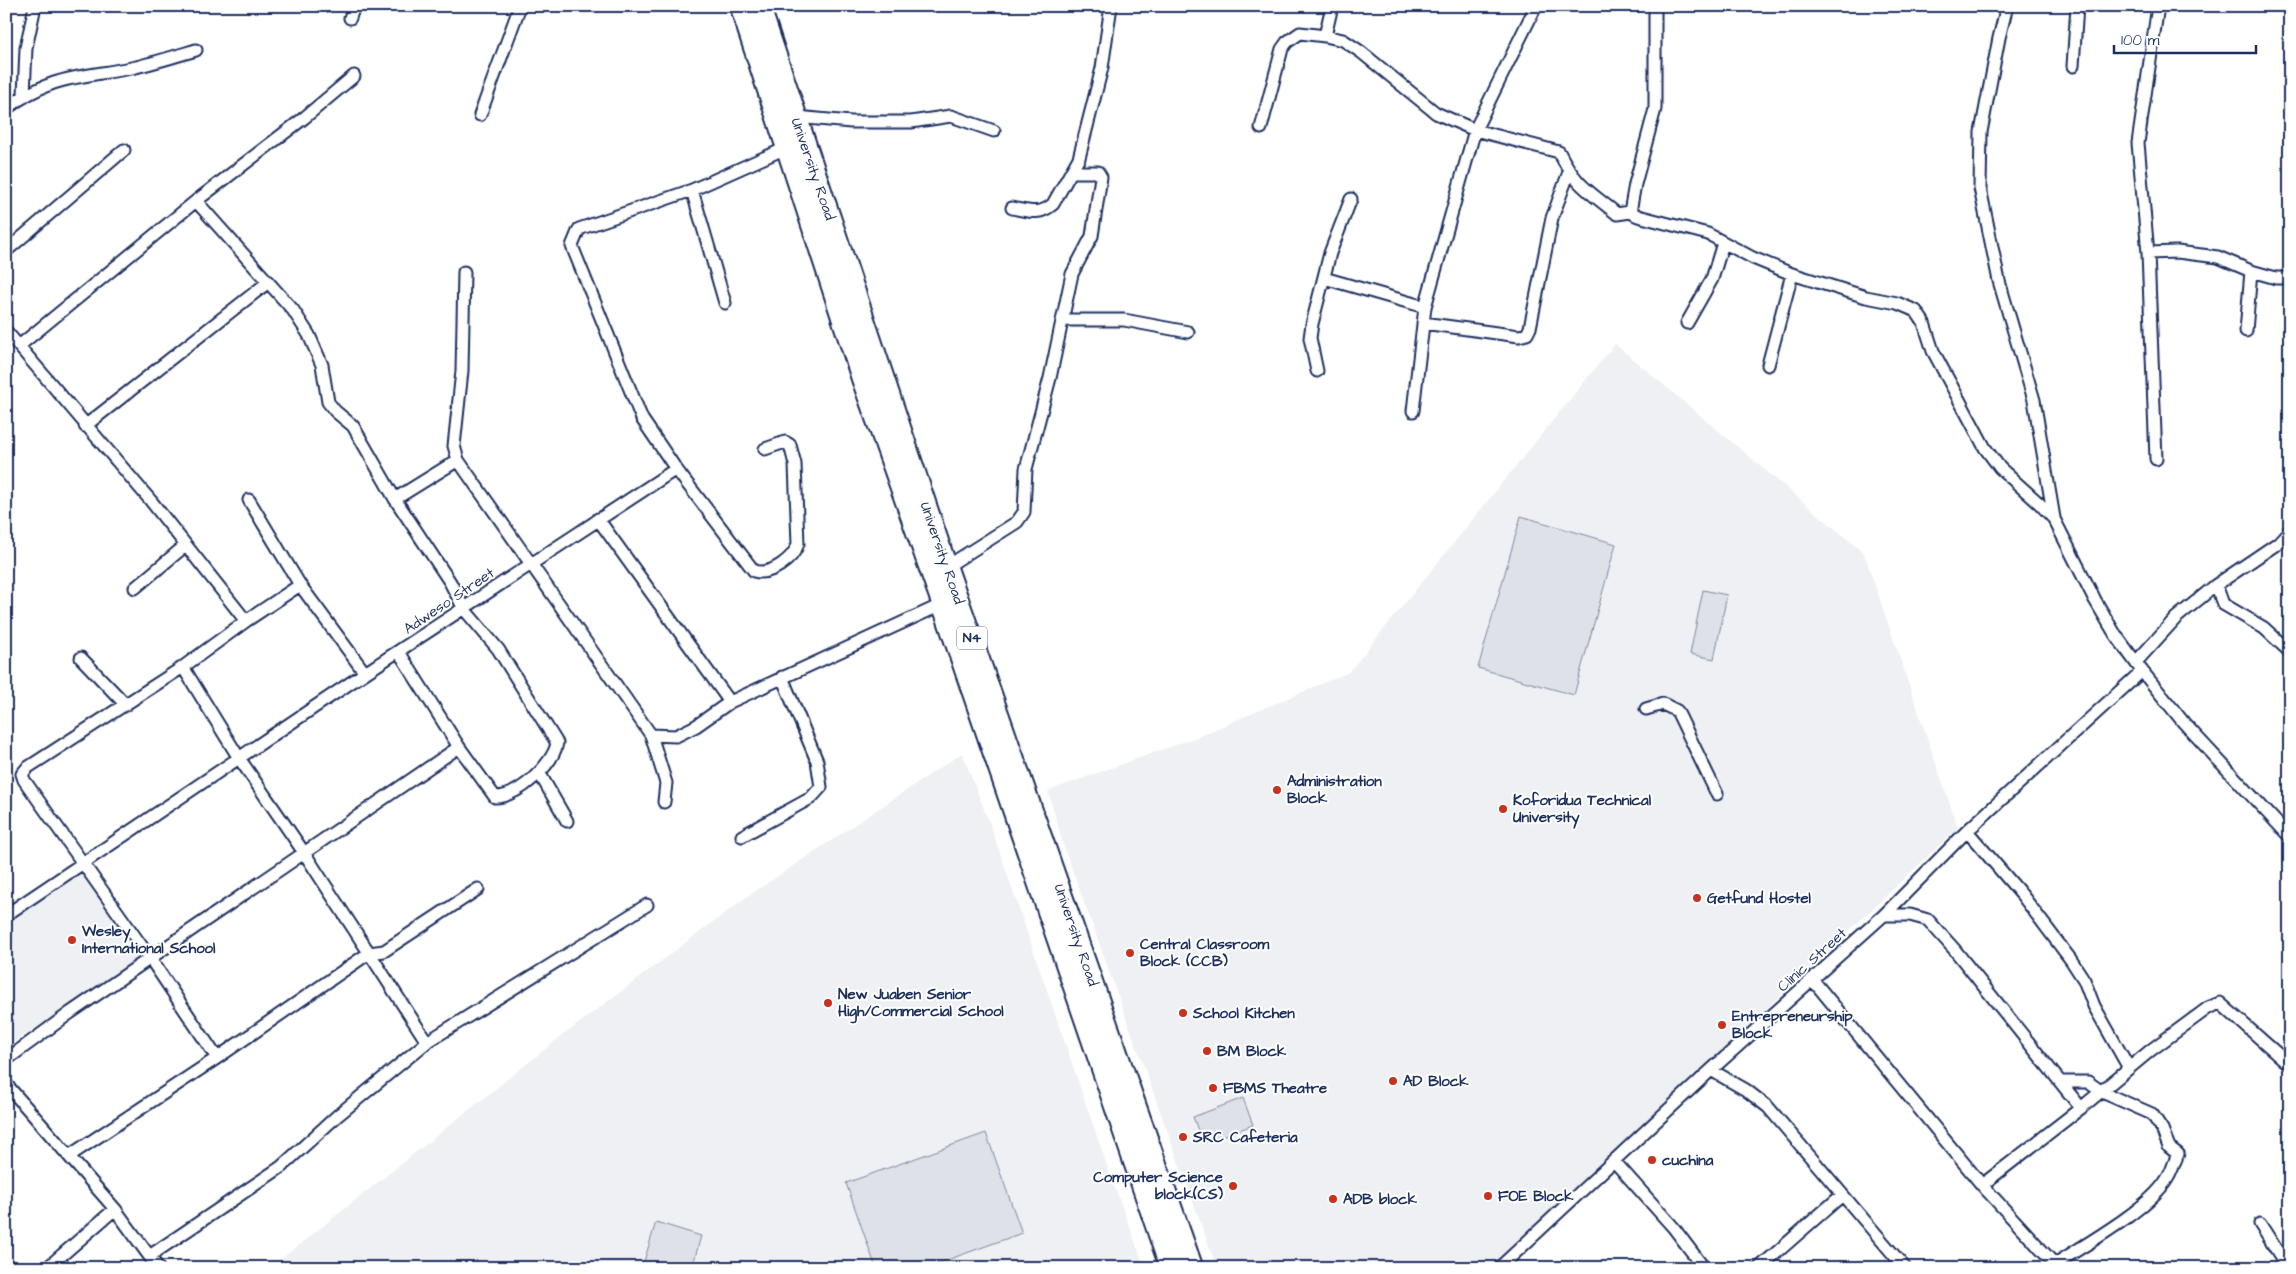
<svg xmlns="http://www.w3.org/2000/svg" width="2296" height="1274" font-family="'Architects Daughter',sans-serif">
	<rect width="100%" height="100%" fill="#fff"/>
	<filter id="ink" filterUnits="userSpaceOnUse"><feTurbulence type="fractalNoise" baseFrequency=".02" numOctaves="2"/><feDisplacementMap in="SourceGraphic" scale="10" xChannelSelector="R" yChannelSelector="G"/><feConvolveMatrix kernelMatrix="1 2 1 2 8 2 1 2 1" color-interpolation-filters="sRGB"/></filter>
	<g filter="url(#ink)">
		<path fill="#eff0f4" d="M1615 344 1864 553 1958 828 1491 1268H1217L1063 844 1048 791 1197 737 1349 672Z
			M962 753 990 824 1112 1180 1145 1268H270L558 1039 745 898Z
			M80 870 139 956 63 1010 6 1047V921Z"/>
		<path fill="#dee1e7" stroke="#7c88a2" d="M1521 516 1616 544 1574 695 1478 668Z
			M1703 590 1727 595 1714 659 1690 654Z
			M1243 1098 1253 1125 1203 1143 1193 1117Z
			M986 1133 1022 1233 925 1268H876L846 1183Z
			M656 1222 701 1236 692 1268H642Z"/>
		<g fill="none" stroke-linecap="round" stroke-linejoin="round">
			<g stroke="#1b2f5e" stroke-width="15">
				<path id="street" d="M1655 6V109L1635 184 1630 212 1638 216 1708 234 1753 258 1792 274 1866 297 1897 303 1916 311 1924 323 1933 351 1985 448 2000 468 2041 505 2054 519 2095 600 2115 634 2142 671 2184 723 2290 837
					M2007 6 1999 38 1981 132 1980 188 1999 281 2034 400 2054 518
					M350 18 354 6
					M1325 36 1332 6
					M2073 66 2077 6
					M24 95 26 48 35 6
					M6 109C51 74 84 78 136 67 157 62 176 56 196 50
					M480 115 520 6
					M796 117 851 122H911L951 116 994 131
					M1261 128 1282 49 1287 42 1300 33 1325 36 1343 40 1361 52 1436 113 1475 130 1559 152C1576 186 1589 191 1617 214L1630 212
					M692 190 725 303
					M196 201 293 310 309 335 322 365 328 402 335 411 353 426 395 499 450 582 464 609 498 649 557 743C553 765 518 797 495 797L459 747 399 652
					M1012 208C1028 211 1040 216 1053 204L1079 158 1102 68 1111 6
					M6 251 124 150
					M2148 253 2177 252 2218 257 2251 271 2276 278H2290
					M1324 278 1425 307
					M1062 320H1124L1188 332
					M1423 323 1519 336 1527 334 1530 328 1552 218 1569 172
					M1687 323 1712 279 1723 243
					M6 331 151 501 246 621
					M2246 331 2251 271
					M19 346 196 201 304 118 354 76
					M1768 365 1792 274
					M1317 371 1310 338 1312 324 1330 253 1351 199
					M1413 411 1425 307 1475 130 1536 6
					M85 426 267 283
					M765 449 785 442 790 445 795 464 798 544C793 559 771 576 754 571L676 469 642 419 572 246 579 229 692 190 786 148
					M2156 459 2148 253 2138 143 2158 6
					M458 460 651 735 676 736 696 726 730 702 598 519
					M395 499 458 460 454 446 462 371 464 272
					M249 500 300 585
					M2290 530 2278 543 2216 585 2223 604 2264 628 2290 652
					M946 567 1017 522 1024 512 1026 469 1050 378 1072 274 1092 236 1101 177 1098 172H1071
					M135 588 186 545
					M81 658 126 705
					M2136 662 2176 618 2216 585
					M183 667 239 758 305 854 427 1042
					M730 702 943 604
					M1646 709 1663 704 1677 711 1717 794
					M651 735 666 783 664 802
					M540 774 567 821
					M1967 831 2022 895 2071 960 2084 980 2094 1006 2129 1068
					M742 836 811 798 821 787 817 761 782 677
					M6 915 365 673 676 469
					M1884 915H1910L1928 920 1954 949 2081 1108
					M1812 979 1982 1185 2058 1268
					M217 1058 150 958 24 780 22 774 27 768 183 667 246 621 300 585 365 673
					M6 1060 70 1013 459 747
					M1711 1070 1746 1090 1768 1107 1905 1268
					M6 1084 115 1209 158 1268
					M69 1156 217 1058 369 953 384 951 478 889
					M1614 1161 1673 1227 1704 1268
					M1982 1185 2081 1108 2151 1050 2208 1008 2220 1003 2290 1065
					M2260 1224 2288 1268
					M151 1255 281 1167 337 1116 427 1042 647 905
					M2055 1264C2086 1244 2149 1209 2167 1179 2172 1172 2174 1162 2178 1154L2169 1147 2162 1129 2152 1114 2102 1092 2088 1082H2062
					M47 1268 115 1209
					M1499 1268 1711 1070 1884 915 1967 831 2142 671
					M1759 1268 1841 1196"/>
			</g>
			<g stroke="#1b2f5e" stroke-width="25">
				<path id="highway" d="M741 6 863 380 943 604 1171 1268
					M759 6 946 567 1192 1268"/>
			</g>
			<use href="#street" stroke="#fff" stroke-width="11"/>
			<use href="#highway" stroke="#fff" stroke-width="21"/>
		</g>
	</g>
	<g fill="#c8321e" stroke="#fff" stroke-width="2">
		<circle cx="1277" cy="790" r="5"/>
		<circle cx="1503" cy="809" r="5"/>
		<circle cx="1697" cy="898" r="5"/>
		<circle cx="72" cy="940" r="5"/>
		<circle cx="1130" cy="953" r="5"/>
		<circle cx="828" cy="1003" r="5"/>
		<circle cx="1183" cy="1013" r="5"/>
		<circle cx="1722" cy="1025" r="5"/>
		<circle cx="1207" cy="1051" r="5"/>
		<circle cx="1393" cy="1081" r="5"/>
		<circle cx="1213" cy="1088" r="5"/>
		<circle cx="1183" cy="1137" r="5"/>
		<circle cx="1652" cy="1160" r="5"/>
		<circle cx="1233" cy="1186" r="5"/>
		<circle cx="1488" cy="1196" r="5"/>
		<circle cx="1333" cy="1199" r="5"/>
	</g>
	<g text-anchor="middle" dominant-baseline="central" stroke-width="4" stroke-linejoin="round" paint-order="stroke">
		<rect fill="#fff" stroke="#5f6d8e" stroke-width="1" x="957" y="626.5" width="30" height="23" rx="4"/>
		<g font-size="14" font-weight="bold" fill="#1b2f5e">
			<text x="972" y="638">N4</text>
		</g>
		<g font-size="15" fill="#1b2f5e" stroke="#fff">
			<text transform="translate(813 169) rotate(71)">University Road</text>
			<text transform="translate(942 553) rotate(71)">University Road</text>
			<text transform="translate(449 601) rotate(-34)">Adweso Street</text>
			<text transform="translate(1076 935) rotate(71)">University Road</text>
			<text transform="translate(1812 960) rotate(-42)">Clinic Street</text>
		</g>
		<g font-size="15" font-weight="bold" fill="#1b2f5e" stroke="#fff" text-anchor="start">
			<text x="1287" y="781">Administration<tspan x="1287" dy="17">Block</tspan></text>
			<text x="1513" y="800">Koforidua Technical<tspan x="1513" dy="17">University</tspan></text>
			<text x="1707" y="898">Getfund Hostel</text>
			<text x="82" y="931">Wesley<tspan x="82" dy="17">International School</tspan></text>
			<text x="1140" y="944">Central Classroom<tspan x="1140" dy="17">Block (CCB)</tspan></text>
			<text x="838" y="994">New Juaben Senior<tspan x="838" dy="17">High/Commercial School</tspan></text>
			<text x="1193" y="1013">School Kitchen</text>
			<text x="1732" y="1016">Entrepreneurship<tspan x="1732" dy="17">Block</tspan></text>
			<text x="1217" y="1051">BM Block</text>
			<text x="1403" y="1081">AD Block</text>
			<text x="1223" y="1088">FBMS Theatre</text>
			<text x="1193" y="1137">SRC Cafeteria</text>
			<text x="1662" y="1160">cuchina</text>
			<text x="1223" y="1177" text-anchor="end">Computer Science<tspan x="1223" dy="17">block(CS)</tspan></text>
			<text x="1498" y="1196">FOE Block</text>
			<text x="1343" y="1199">ADB block</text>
		</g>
	</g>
	<rect width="2296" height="1274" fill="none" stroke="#fff" stroke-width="25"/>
	<rect x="12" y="12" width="2271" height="1249" fill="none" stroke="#1b2f5e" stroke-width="2" filter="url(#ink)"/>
	<path d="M2114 45v8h142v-8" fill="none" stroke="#1b2f5e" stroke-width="2.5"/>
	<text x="2121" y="45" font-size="15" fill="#1b2f5e" stroke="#ffffff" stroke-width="4" paint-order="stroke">100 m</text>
</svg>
